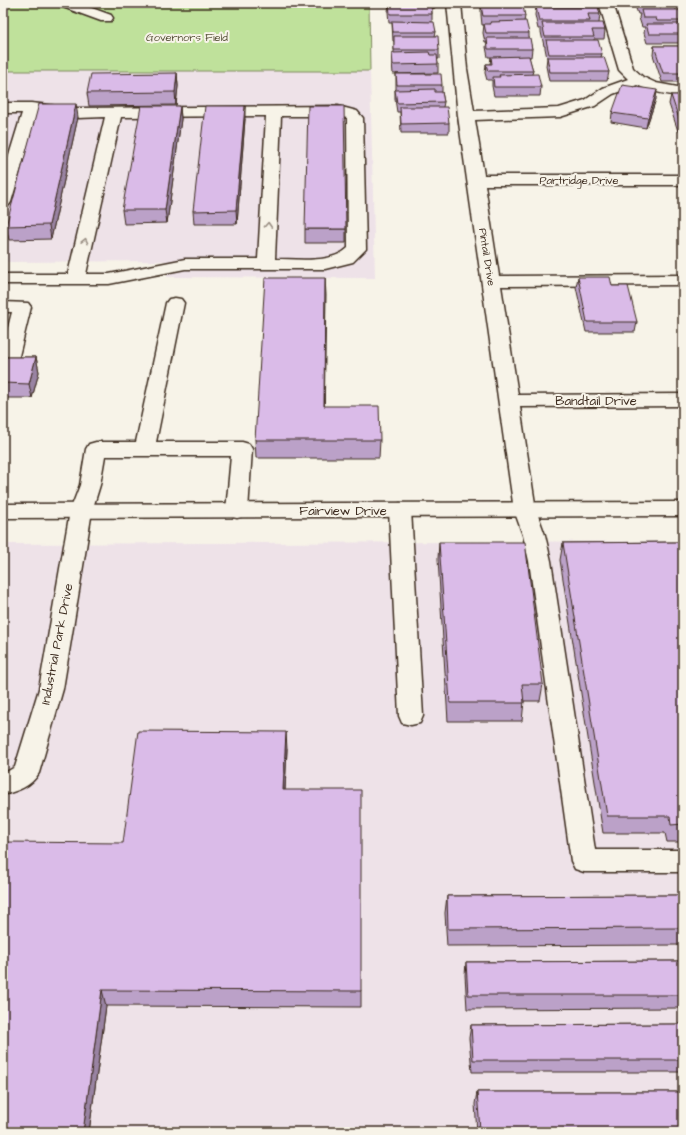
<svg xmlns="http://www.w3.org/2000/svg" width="686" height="1135" font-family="'Architects Daughter',sans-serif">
	<rect width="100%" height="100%" fill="#f7f3e8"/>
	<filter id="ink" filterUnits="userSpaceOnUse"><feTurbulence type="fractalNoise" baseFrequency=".025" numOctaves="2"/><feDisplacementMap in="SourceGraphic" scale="8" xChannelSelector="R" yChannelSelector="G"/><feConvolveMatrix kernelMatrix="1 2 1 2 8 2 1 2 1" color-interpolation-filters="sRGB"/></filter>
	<g filter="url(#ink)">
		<path fill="#eee2e8" d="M3 71H370L375 278 167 277 170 261 3 262Z
			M683 541V1132H3V544Z"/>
		<path fill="#bfe19b" stroke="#7d865c" d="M3 3H369L370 71H3Z"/>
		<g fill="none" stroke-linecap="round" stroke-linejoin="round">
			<g stroke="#3b2a1e" stroke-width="3">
				<path id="minor" d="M58 3H78L111 15 113 18 111 21H101L60 6Z
					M447 3H461L467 69 474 111 559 108 585 100 603 88 628 79 619 70 599 3H613L633 68 643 77 656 83 683 88V96C667 95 652 92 637 85L613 94 595 106 560 117 475 120 484 175H683V185H485L499 276 683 275V285L501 286 518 395 683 394V406L520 407 536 510 545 535 551 561 595 850H683V872H584L575 869 571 861 529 561 523 535 514 510 458 116Z
					M3 103H31L78 108 338 106 357 111 363 118 366 249 353 262 325 269H185L109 284H3V274H68L105 117 78 118 37 114 11 202 9 205 3 207V175L22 113H3ZM266 116 258 259H185L109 274H86L121 117ZM281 116H338L347 118 348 248C332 264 297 259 275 259Z
					M175 298 181 299 184 303 156 442H242L249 444 252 449 248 511 244 516 237 518 230 516 226 511 231 456H105L100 485 92 511 63 689 39 773C31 787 17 791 3 795V774L15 767 39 689 70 511 80 485 86 449 89 444 96 442H136L166 303 169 299Z
					M3 302 28 303 31 307 19 356 17 360 3 362V347L12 312H3Z
					M400 503 407 505 411 510 423 716 420 723 411 725 402 723 399 716 389 510 393 505Z"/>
			</g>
			<g stroke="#3b2a1e" stroke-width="3">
				<path id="major" d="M683 502V516L3 518V504Z"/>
			</g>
			<use href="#minor" fill="#f7f3e8" fill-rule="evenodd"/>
			<use href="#major" fill="#f7f3e8" fill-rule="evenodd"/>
		</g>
		<path fill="#bba1c8" stroke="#3b2a1e" d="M389 3H436L435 8 432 9V22L436 32 435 36 439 50V59H437L438 64V73L393 74 392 62V53H394V41H393L392 23H389L388 12Z
			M480 3H519V6L525 16 524 22 529 33V38L532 49 531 57H529L533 71 532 74 541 87 540 96H494L492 86V80H487L485 73 486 64H490L491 57H488L486 47 487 42H485L483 33 484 25H482L481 15V9Z
			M544 3H588V7L600 14 599 23 605 30 604 39H594V40L602 54 601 57 609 72 607 81H549L546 66 547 58 545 48V46H544L541 32V29H538L535 15 536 7H545Z
			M634 3H676V10L683 15V43H647L644 33 645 27H642L639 18 640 14H638Z
			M654 46H683V82H662L653 55Z
			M177 73 178 86 176 105 89 106 87 93Z
			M396 74 442 85V92L444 102 443 107 449 123V133H401L400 112H397L395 99V90L396 89Z
			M671 95H683V131H678L669 104Z
			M656 99 646 128 611 122 612 113Z
			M180 106 181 119 167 223 124 224 122 210Z
			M78 117 51 239 9 240 6 226Z
			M245 119 237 224H194L193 211Z
			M305 229H346V243H305Z
			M578 277 612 286 637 322 635 332H586L576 287Z
			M325 278 324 406 380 440 379 458H256L255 440Z
			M3 357H36L39 372 32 398H3Z
			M439 542 543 684 540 701H524L522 721H448L438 559Z
			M683 542V842H667L665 833H603L560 560 563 543Z
			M287 749 285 790 361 991V1007L106 1006 89 1132H3L123 843Z
			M683 895V945L447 946 445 913 447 896Z
			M683 961V1008L467 1009 465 975 466 962Z
			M683 1024V1072H472L469 1038 471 1025Z
			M477 1092H683V1132H477L475 1104Z"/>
		<path fill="#9983a2" stroke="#3b2a1e" d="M177 73 178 86 176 105 175 92Z
			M657 90 656 99 646 128 648 118Z
			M4 104 7 120 3 133V108Z
			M76 104 78 117 51 239 49 225Z
			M180 106 181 119 167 223 165 210Z
			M245 106V119L237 224 236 210Z
			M325 278 326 295 324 424V406Z
			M36 357 39 372 32 398 29 384Z
			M286 732 287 749 284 808 283 790Z
			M102 990 106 1006 89 1132H83Z"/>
		<path fill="#dabbe8" stroke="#3b2a1e" d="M389 3H424L425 5H431L432 14H390Z
			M638 3H676V5H639Z
			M481 6H523L525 16H483Z
			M536 7H598L600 14H588L590 21H539Z
			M641 10H681L683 15V21H657L656 18H643Z
			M392 21 434 22 436 32H393Z
			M526 21 529 33H486L484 24H491L490 22Z
			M542 23H603L605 30H592L594 37H545Z
			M646 24H683V34H649Z
			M394 36H438L439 50H394Z
			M487 38H530L532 49H488Z
			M546 40H598L602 54H549Z
			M654 46H683V73H663Z
			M429 52 430 55H437L438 64 393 65 392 53Z
			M529 56 533 71H488L486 64H492L491 57Z
			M547 57H604L609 72H550Z
			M177 73 175 92 87 93 91 74Z
			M396 74H441L442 85H397Z
			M538 74 541 87H494L493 77H500L499 75Z
			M622 85 657 90 648 118 612 113Z
			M435 89V92H442L444 102 397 103 395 90Z
			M671 95H683V122H680Z
			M39 104H76L49 225 6 226Z
			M141 106H180L165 210H122Z
			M205 106H245L236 210 193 211Z
			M308 106H344L346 229H305Z
			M400 107H447L449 123 401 124Z
			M578 277H610L612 286H628L637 322H587Z
			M265 278H325L324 406H379L380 440H255Z
			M3 357H36L29 384 3 383Z
			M439 542H525L543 684H522L524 703H450Z
			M683 542V824L671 825 670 816H607L563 543Z
			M138 731 286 732 283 790H361V991L102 990 83 1132H3V842L123 843Z
			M683 895V928L448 929 447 896Z
			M683 961V995H468L466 962Z
			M683 1024V1060H473L471 1025Z
			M477 1092H683V1130H480Z"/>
		<defs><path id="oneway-chevron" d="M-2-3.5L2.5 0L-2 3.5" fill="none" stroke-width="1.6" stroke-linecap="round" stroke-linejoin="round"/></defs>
		<g stroke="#998e83">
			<use href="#oneway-chevron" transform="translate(268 225) rotate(-87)"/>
			<use href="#oneway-chevron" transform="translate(85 241) rotate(-77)"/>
		</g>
	</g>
	<g text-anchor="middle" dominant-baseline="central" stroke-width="4" stroke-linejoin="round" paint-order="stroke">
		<g font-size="11" fill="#554f37" stroke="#f7f3e8">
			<text x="187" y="37">Governors Field</text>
		</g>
		<g font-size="11" fill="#3b2a1e" stroke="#f7f3e8">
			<text x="579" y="180">Partridge Drive</text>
			<text transform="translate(487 257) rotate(81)">Pintail Drive</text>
		</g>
		<g font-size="13" fill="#3b2a1e" stroke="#f7f3e8">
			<text x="596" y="401">Bandtail Drive</text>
			<text x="343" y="511">Fairview Drive</text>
			<text transform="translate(57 644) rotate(-79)">Industrial Park Drive</text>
		</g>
	</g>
	<rect width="686" height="1135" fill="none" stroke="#f7f3e8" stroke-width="16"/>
	<rect x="8" y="8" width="670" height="1119" fill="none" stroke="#3b2a1e" stroke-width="1.5" filter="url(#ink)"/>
</svg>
